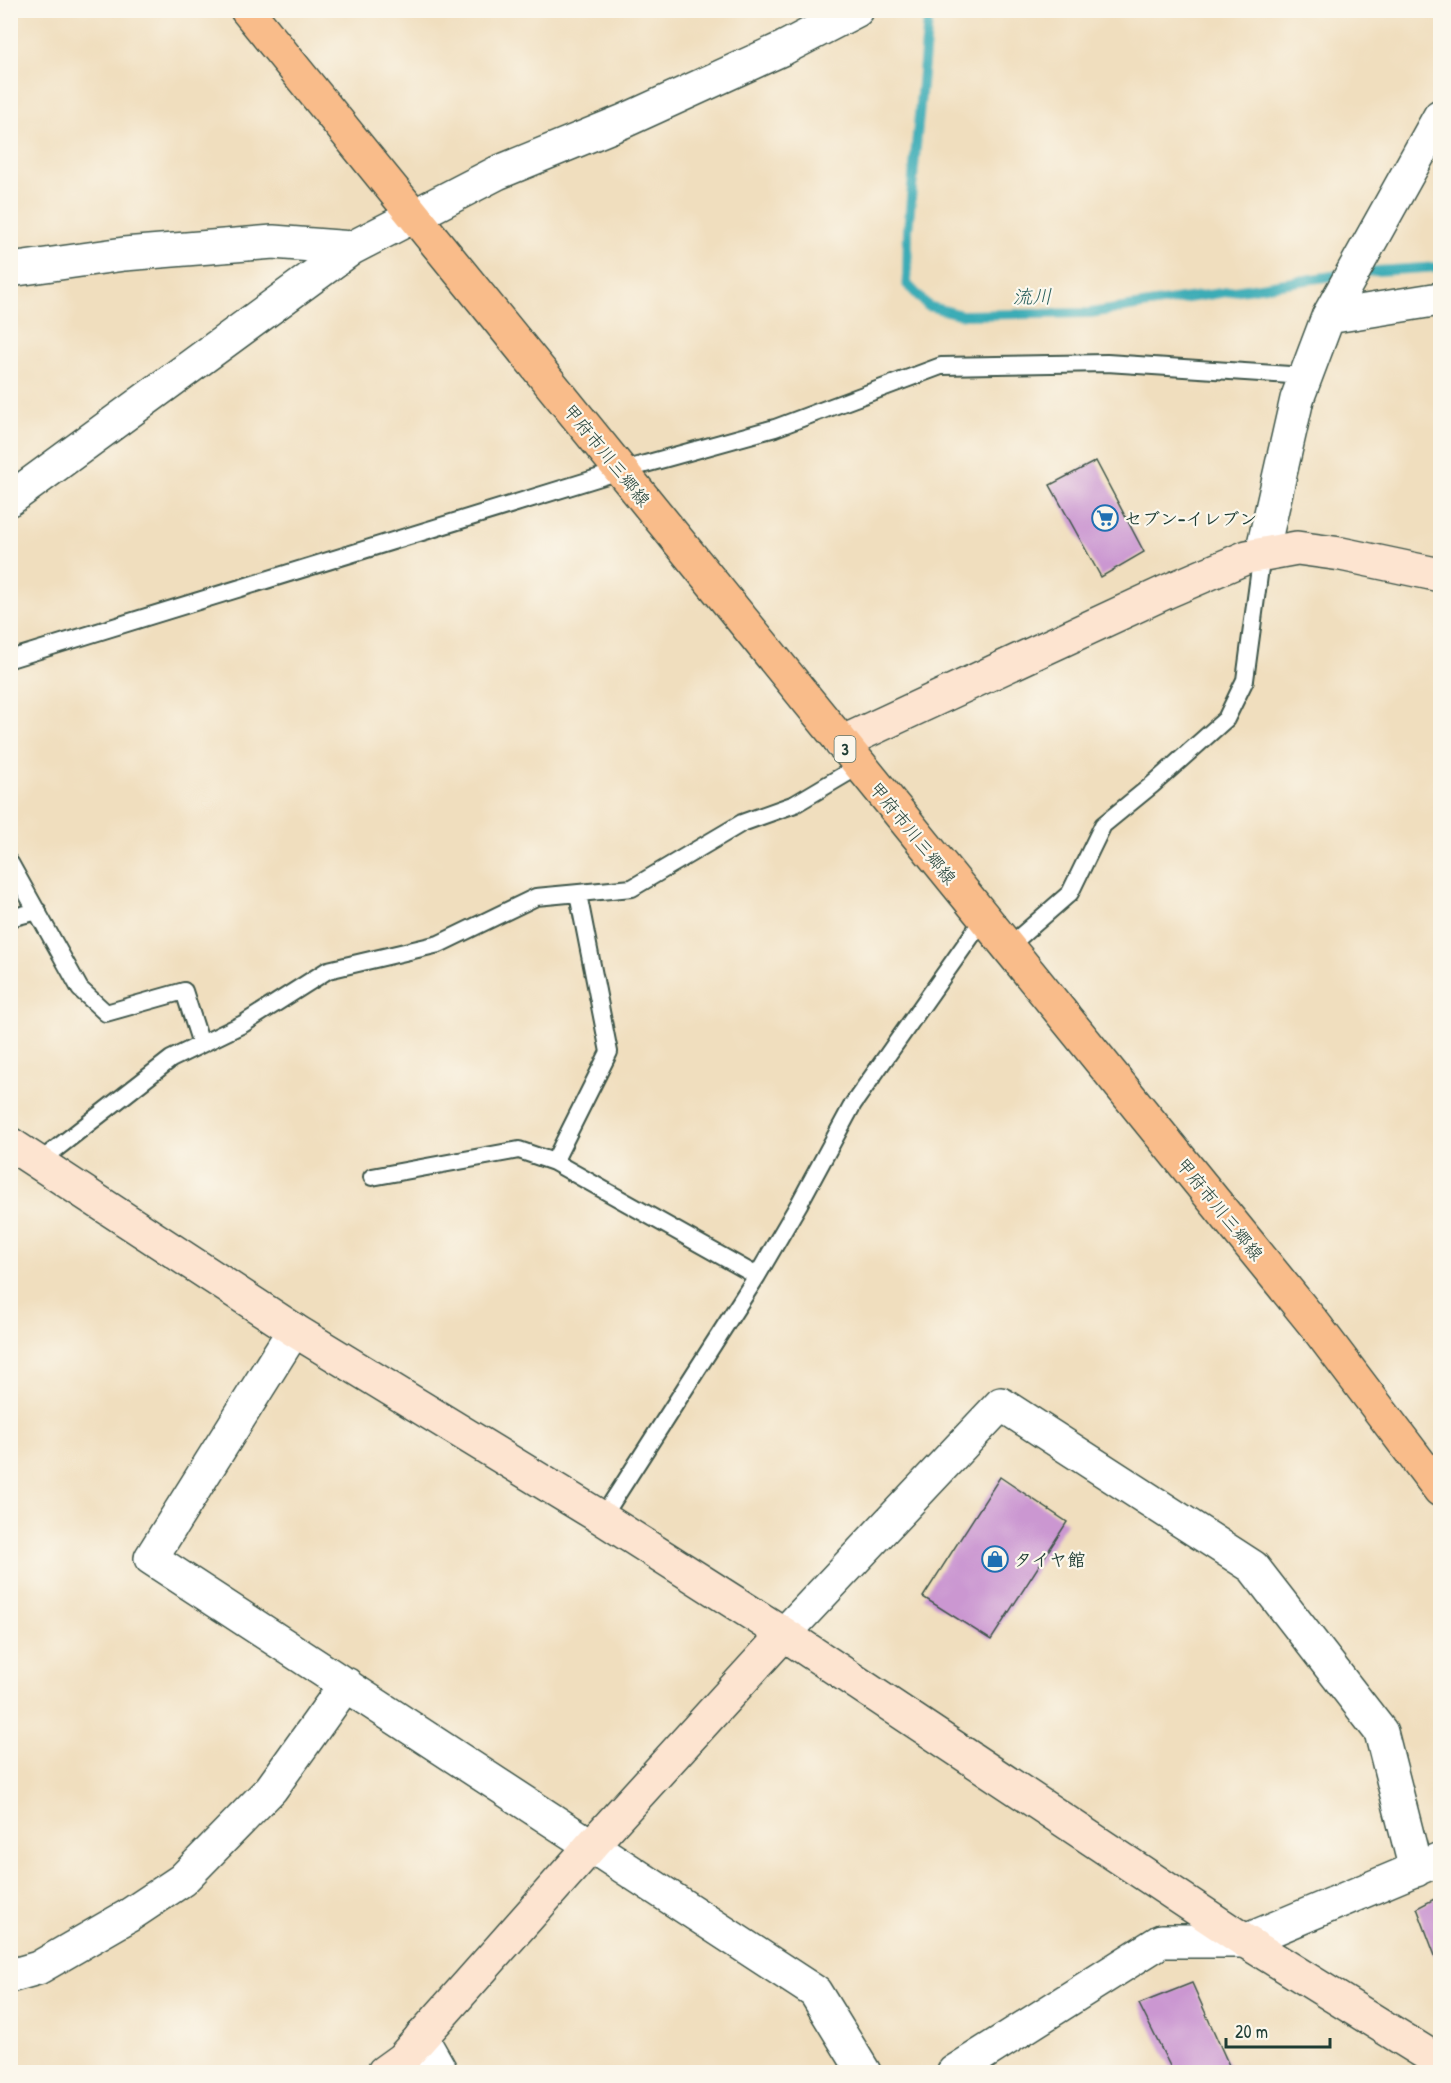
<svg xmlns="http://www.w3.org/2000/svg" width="1451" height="2083" font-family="'Patrick Hand','Klee One',sans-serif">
	<rect width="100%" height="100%" fill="#fbf7ec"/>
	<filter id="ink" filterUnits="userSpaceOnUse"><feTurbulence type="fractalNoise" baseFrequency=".0167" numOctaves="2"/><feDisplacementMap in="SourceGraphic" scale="12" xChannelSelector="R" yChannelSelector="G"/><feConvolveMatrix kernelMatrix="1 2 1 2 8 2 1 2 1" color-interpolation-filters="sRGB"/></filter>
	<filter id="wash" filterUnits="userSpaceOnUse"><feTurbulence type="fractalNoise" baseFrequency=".008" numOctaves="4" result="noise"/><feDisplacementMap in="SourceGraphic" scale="24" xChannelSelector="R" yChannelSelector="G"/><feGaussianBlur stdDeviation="1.35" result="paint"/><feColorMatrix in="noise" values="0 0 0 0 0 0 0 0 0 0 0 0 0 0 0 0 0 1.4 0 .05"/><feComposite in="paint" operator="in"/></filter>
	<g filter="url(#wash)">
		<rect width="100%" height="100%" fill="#f0debe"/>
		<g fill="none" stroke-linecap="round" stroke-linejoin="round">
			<path stroke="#3bacb6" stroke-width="10" d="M929 10 908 230 907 284 928 306 962 315 1090 313 1345 274
				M1360 272 1440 267"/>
		</g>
		<g id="blocks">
			<path fill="#cb97d1" d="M1096 461 1144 552 1101 577 1050 485Z
				M1000 1477 1067 1522 991 1640 923 1597Z
				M1440 1896V1969L1417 1908Z
				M1192 1983 1232 2072H1173L1139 2004Z"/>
		</g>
	</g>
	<g filter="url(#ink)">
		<use href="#blocks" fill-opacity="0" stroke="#3e5549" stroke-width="1.5"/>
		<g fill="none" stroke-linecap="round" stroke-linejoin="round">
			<g stroke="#3e5549" stroke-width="20">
				<path id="lane" d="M10 659 620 471 775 428 941 366 1107 363 1306 376
					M10 863 80 989 106 1013 184 991 201 1044
					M10 918 38 911
					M1007 948 1070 893 1103 825 1152 785 1226 719 1245 680 1262 553
					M39 1162 171 1059 243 1024 328 970 439 944 536 897 632 888 742 823 795 804 859 766
					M554 1162 609 1052 578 894
					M372 1177 519 1150 554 1162 757 1276
					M602 1518 757 1276 799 1204 853 1104 984 918"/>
			</g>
			<g stroke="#3e5549" stroke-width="36">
				<path id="street" d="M10 270 124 254 273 242 352 248
					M1328 317 1440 299
					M10 499 352 248 497 173 624 121 784 48 857 10
					M1262 553 1297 399 1328 317 1440 116
					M294 1330 151 1558 815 1992 864 2072
					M784 1634 1001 1404 1253 1567 1381 1732 1416 1870
					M10 1976 38 1968 128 1916 182 1880 271 1789 346 1684
					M421 2037 441 2072
					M954 2072 1161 1941H1245L1440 1859"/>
			</g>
			<g stroke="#3e5549" stroke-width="36">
				<path id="secondary" d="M841 743 1168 591 1247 557 1297 548 1341 554 1440 575
					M10 1144 294 1330 602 1518 784 1634 1245 1941 1440 2062
					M384 2072 402 2059 591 1846 784 1634"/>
			</g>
			<g stroke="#3e5549" stroke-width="36">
				<path id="primary" d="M247 10 1315 1325 1440 1490"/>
			</g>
			<use href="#lane" stroke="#fff" stroke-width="16"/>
			<use href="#street" stroke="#fff" stroke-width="33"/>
			<use href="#secondary" stroke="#fde4d0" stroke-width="33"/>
			<use href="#primary" stroke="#f9bc8a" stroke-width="33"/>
		</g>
	</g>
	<defs>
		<g id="supermarket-ring" transform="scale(1.35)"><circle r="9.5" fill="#fbf7ec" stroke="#1f6fb2" stroke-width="1.5"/><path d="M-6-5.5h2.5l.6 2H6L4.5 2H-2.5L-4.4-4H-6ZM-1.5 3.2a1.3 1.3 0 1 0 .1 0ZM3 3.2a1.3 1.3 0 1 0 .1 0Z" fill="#1f6fb2"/></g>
		<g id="shop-ring" transform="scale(1.35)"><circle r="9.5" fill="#fbf7ec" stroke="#1f6fb2" stroke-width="1.5"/><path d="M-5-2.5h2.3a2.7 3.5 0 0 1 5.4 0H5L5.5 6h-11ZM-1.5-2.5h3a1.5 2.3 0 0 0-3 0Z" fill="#1f6fb2"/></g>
	</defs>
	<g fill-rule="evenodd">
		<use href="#supermarket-ring" x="1105" y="518"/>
		<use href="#shop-ring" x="995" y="1559"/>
	</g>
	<g text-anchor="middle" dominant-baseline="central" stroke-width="4.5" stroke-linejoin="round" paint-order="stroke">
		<rect fill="#fbf7ec" stroke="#61756b" stroke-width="1.5" x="834.5" y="736" width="21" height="26" rx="4.5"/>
		<g font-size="16" font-weight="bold" fill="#1f3d34">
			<text x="845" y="749">3</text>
		</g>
		<g font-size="18" fill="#1f3d34" stroke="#fbf7ec">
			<text transform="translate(607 455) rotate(51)">甲府市川三郷線</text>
			<text transform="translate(913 833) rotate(51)">甲府市川三郷線</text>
			<text transform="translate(1220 1209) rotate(51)">甲府市川三郷線</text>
		</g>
		<g font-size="18" font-weight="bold" fill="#1f3d34" stroke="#fbf7ec" text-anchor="start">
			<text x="1124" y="518">セブン-イレブン</text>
			<text x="1014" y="1559">タイヤ館</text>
		</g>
		<g font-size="20" font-style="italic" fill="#275e5b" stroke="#fbf7ec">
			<text transform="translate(1032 296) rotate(-1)">流川</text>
		</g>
	</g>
	<rect width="1451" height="2083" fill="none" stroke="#fbf7ec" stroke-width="36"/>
	<path d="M1226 2038v9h104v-9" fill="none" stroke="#1f3d34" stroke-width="3"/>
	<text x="1235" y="2038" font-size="18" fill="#1f3d34" stroke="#fbf7ec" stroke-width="4.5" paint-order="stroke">20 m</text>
</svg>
